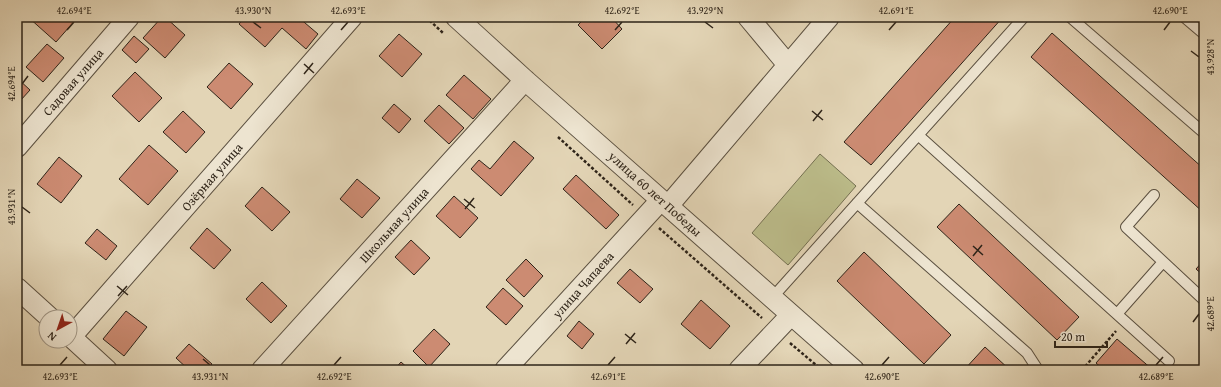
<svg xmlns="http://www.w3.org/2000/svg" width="1221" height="387" font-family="'Gentium Book Plus',serif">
	<rect width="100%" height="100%" fill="#e3d5b6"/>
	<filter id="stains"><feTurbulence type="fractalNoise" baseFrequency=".005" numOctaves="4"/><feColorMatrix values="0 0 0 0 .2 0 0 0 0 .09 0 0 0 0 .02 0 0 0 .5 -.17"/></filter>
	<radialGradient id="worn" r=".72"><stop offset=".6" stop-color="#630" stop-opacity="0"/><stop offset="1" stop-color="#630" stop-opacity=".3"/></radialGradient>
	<path fill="#bbbb89" stroke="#747051" d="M820 154 856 186 788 265 752 233Z"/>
	<path fill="#cc8b72" stroke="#2e2419" d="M28 17H78L56 42Z
		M162 17H165L185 35 165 58 143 38Z
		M245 17H298L318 34 306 49 282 28 265 47 239 24Z
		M586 17H611L622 29 602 49 578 25Z
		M955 17H1003L871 165 844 142Z
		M1052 33 1204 169V213L1031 57Z
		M399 34 422 54 402 77 379 56Z
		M134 36 149 49 136 63 122 50Z
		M47 44 64 58 43 82 26 67Z
		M229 63 253 84 231 109 207 87Z
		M135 72 162 98 139 122 112 96Z
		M464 75 491 99 473 119 446 95Z
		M17 78 30 90 20 101 17 98Z
		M394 104 411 119 399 133 382 118Z
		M439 105 464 128 449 144 424 121Z
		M183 111 205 132 186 153 163 132Z
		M514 141 534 158 501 196 471 169 479 160 490 169Z
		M149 145 178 171 148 205 119 179Z
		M59 157 82 176 61 203 37 184Z
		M576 175 619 215 606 229 563 189Z
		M357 179 380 198 362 218 340 199Z
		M262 187 290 212 272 231 245 206Z
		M454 196 478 218 460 238 436 216Z
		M959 204 1079 317 1057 340 937 227Z
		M207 228 231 250 214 269 190 248Z
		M97 229 117 246 106 260 85 243Z
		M411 240 430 258 414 275 395 257Z
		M864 252 951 335 924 364 837 281Z
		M526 259 543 276 524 297 506 280Z
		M1204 260V276L1196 269Z
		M630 269 653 289 640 303 617 283Z
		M262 282 287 306 271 323 246 299Z
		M503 288 523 306 506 325 486 307Z
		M701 300 730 326 710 349 681 324Z
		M126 311 147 327 124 356 103 339Z
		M579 321 594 334 582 349 567 336Z
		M434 329 450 344 429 367 413 351Z
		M1117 339 1153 370H1104L1096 363Z
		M189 344 212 364 207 370H189L176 358Z
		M985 347 1010 370H964Z
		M401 362 410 370H394Z"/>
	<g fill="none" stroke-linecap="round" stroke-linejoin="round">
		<g stroke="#5b5040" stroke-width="12">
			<path id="lane" d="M1070 17 1204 133
				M1184 17 1204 34
				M918 135 1169 361
				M1154 195 1126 227 1204 300
				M857 203 1027 353 1038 370
				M772 298 1024 17
				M1117 314 1163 262"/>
		</g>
		<g stroke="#5b5040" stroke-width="22">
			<path id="street" d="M456 17 525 80 854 370
				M748 17 788 65
				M17 147 129 17
				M668 206 829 17
				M17 288 49 317
				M70 336 107 370
				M71 337 352 17
				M262 370 525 80
				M505 370 661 200
				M739 370 791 315"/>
		</g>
		<path stroke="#2e2419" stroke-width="2.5" stroke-dasharray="3 2" stroke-linecap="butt" d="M426 17 443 33
			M558 137 633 205
			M659 228 762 318
			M790 343 822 370
			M1082 370 1116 331"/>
		<use href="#lane" stroke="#ede4d0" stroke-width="10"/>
		<use href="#street" stroke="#ede4d0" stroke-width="20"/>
	</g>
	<path fill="none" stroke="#2e2419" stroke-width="1.5" d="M253 22 261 28M705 22 713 28M67 30 74 22M341 30 348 22M615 30 622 22M889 30 896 22M1164 30 1170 22M1191 51 1199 57M304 64 314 73M304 74 313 63M22 84 28 76M812 111 823 120M813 121 822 110M464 199 475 208M22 207 30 213M465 209 474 198M973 246 983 255M973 256 982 245M117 286 128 295M118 296 127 286M1193 322 1199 314M625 334 636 343M626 344 635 333M203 359 210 365M60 365 67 357M334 365 341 357M608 365 615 357M882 365 889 357M1156 365 1163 357"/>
	<g text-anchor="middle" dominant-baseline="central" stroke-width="4" stroke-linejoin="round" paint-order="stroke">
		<g font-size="13" fill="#2e2419" stroke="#ede4d0">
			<text transform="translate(73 82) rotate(-49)">Садовая улица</text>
			<text transform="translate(212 177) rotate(-49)">Озёрная улица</text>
			<text transform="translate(655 194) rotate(42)">улица 60 лет Победы</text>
			<text transform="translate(394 225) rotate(-48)">Школьная улица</text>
			<text transform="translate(583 285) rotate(-48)">улица Чапаева</text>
		</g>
	</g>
	<rect width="1221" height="387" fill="none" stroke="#e3d5b6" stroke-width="44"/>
	<g transform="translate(58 329) rotate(220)"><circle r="19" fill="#ede4d0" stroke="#a19787"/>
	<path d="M0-3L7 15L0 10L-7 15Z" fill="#8f2418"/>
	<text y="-6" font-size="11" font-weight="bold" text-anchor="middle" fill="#2e2419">N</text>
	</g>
	<path d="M1055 341v6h52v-6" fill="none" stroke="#2e2419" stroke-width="2"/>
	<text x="1061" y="341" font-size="12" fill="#2e2419" stroke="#ede4d0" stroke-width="3" paint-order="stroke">20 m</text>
	<rect x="22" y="22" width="1177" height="343" fill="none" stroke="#2e2419" stroke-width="1.5"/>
	<g font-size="10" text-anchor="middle" fill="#2e2419">
		<text x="74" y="14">42.694°E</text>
		<text x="253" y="14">43.930°N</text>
		<text x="348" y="14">42.693°E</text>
		<text x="622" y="14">42.692°E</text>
		<text x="705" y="14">43.929°N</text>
		<text x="896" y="14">42.691°E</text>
		<text x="1170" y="14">42.690°E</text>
		<text transform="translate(1210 57) rotate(-90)" y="4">43.928°N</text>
		<text transform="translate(11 84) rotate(-90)" y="4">42.694°E</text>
		<text transform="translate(11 207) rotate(-90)" y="4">43.931°N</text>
		<text transform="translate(1210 314) rotate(-90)" y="4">42.689°E</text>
		<text x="60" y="380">42.693°E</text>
		<text x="210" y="380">43.931°N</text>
		<text x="334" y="380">42.692°E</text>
		<text x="608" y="380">42.691°E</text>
		<text x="882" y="380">42.690°E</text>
		<text x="1156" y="380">42.689°E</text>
	</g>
	<rect width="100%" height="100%" filter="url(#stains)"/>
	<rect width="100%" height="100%" fill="url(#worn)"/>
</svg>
